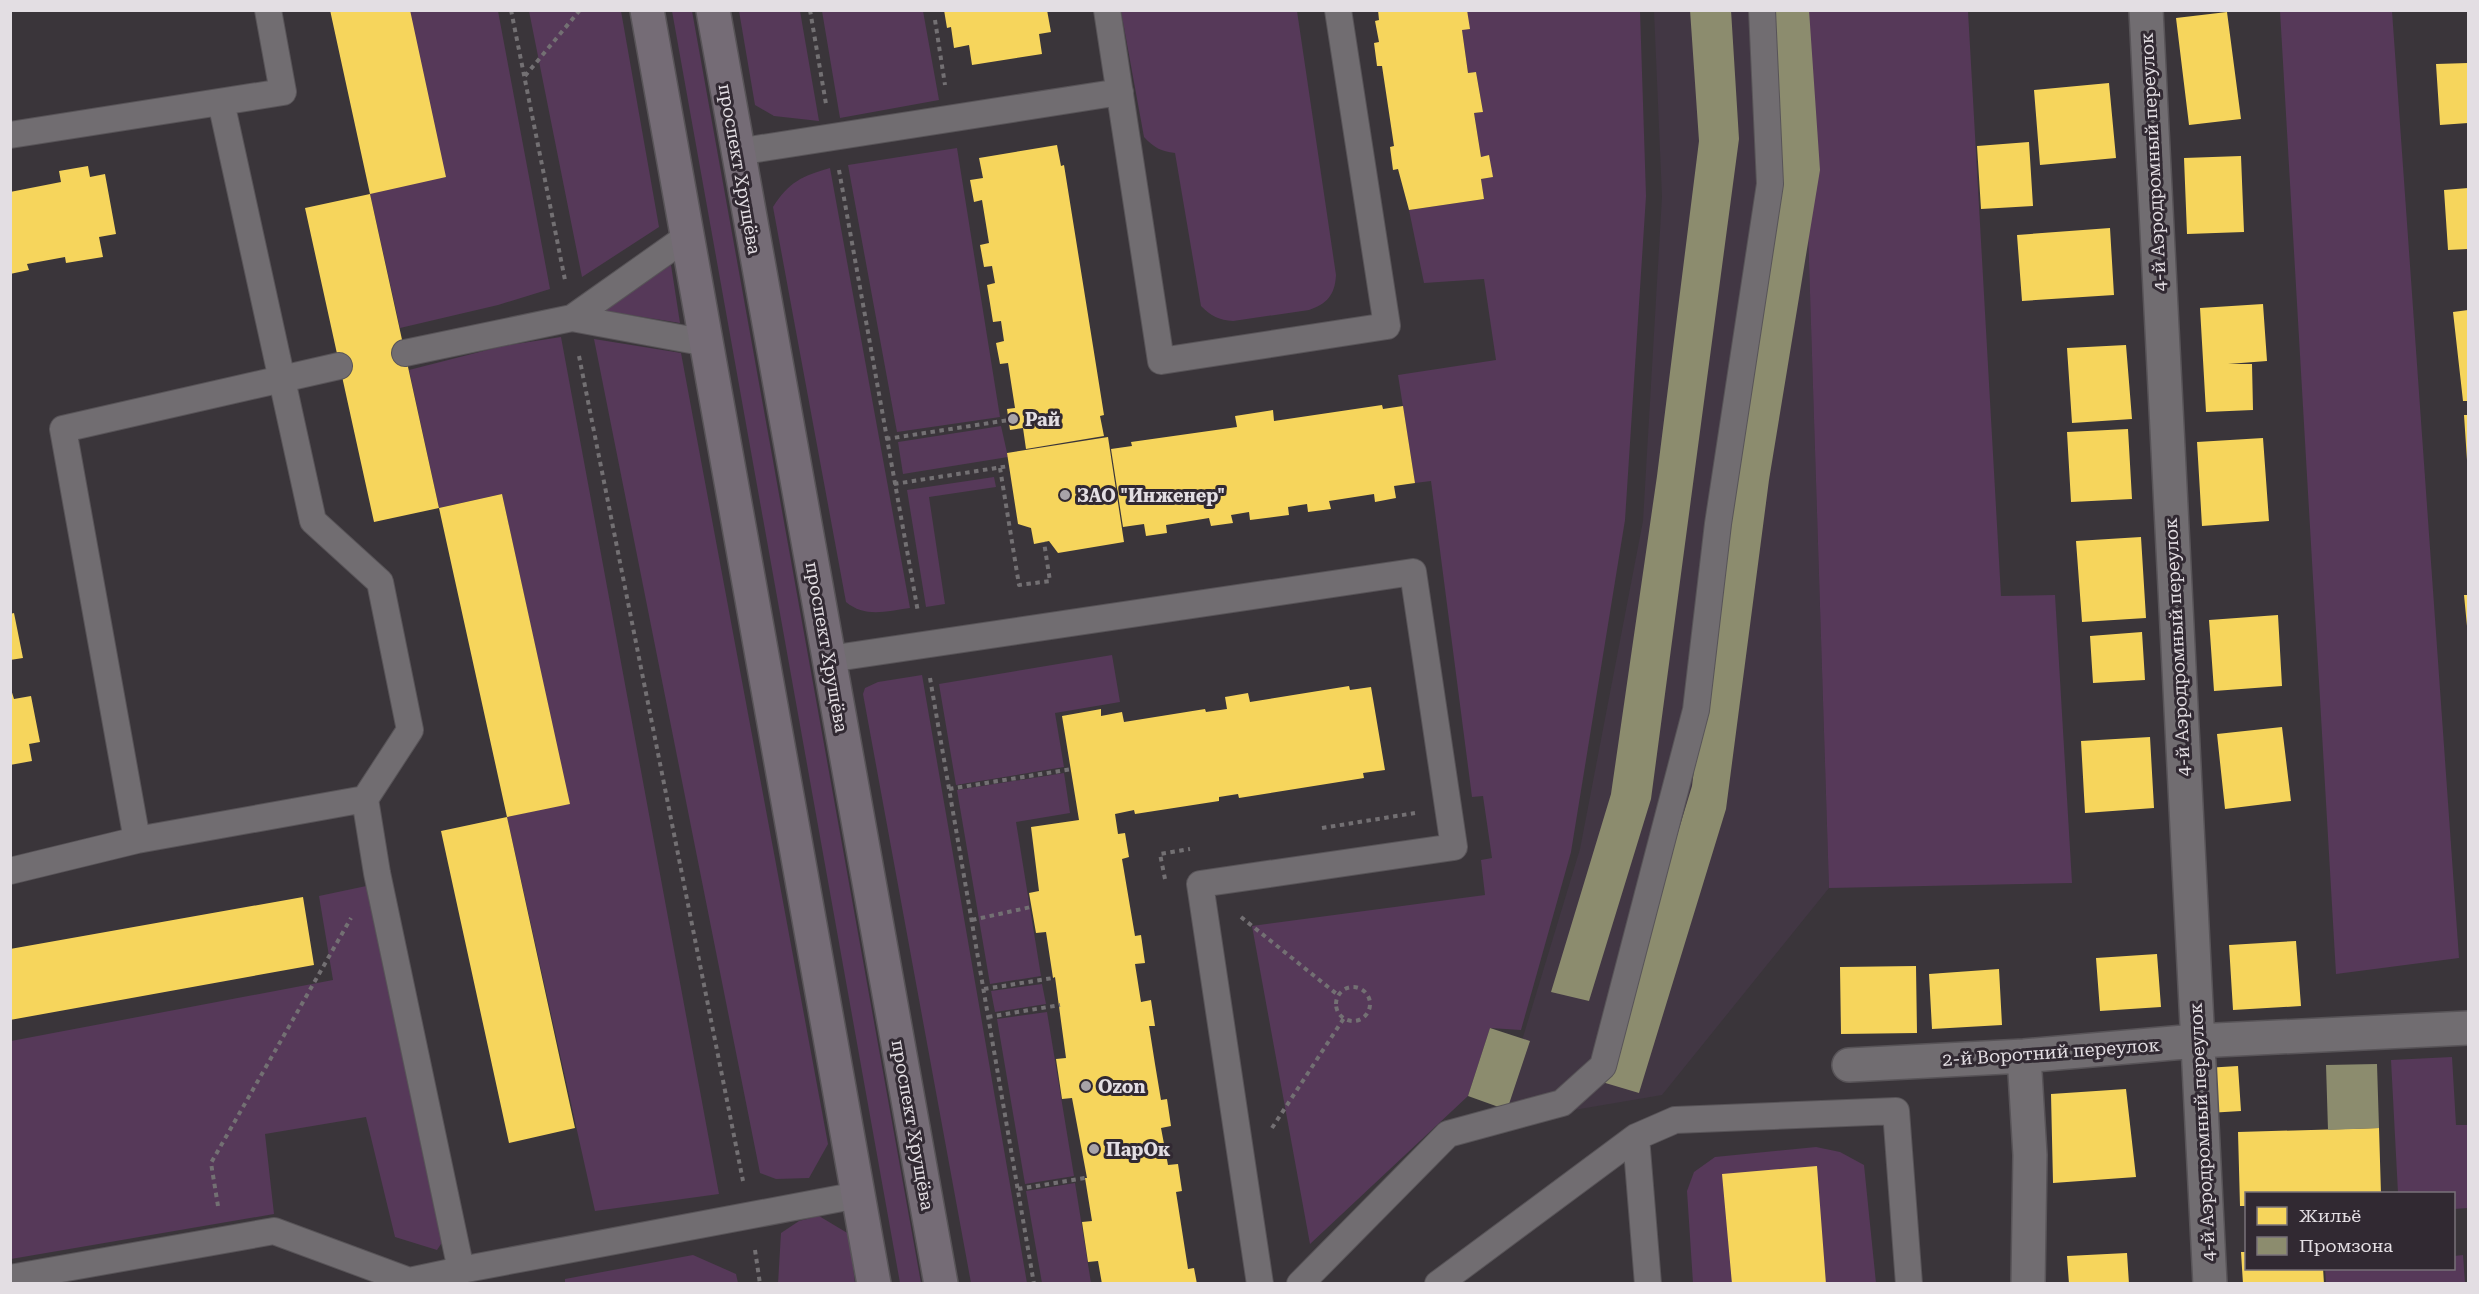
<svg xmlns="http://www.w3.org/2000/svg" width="2479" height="1294" font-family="'Roboto Serif',serif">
	<rect width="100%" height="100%" fill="#3a353a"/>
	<path fill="#423744" d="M1654 11H1801L1829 888 1662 1095 1497 1123 1580 849 1643 521 1662 197Z"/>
	<path fill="#563959" d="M410 11H498L550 289 498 305 400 328 370 194Z
		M529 11H621L659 227 582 277Z
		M672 11H692L921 1283H900Z
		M739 11H800L819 121 774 116 755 105Z
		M822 11H923L939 100 840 118Z
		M1121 11H1297L1336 275C1335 295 1327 304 1309 310L1233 321C1219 320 1211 316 1201 306L1175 153C1161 151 1154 148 1144 137Z
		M1467 11H1640L1646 196 1625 520 1571 852 1521 1030 1490 1028 1468 1096 1310 1244 1252 926 1485 895 1481 860 1492 858 1483 796 1472 797 1431 481 1415 483 1398 375 1496 360 1484 279 1424 283 1409 210 1484 199 1481 179 1492 177 1489 155 1481 157 1474 113 1483 112 1476 72 1468 73 1462 30Z
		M1801 11H1968L2001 596 2055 595 2072 883 1829 888Z
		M2280 11H2392L2459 958 2336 974Z
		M957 148 1000 417 897 432 848 165Z
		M830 168 910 608C887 611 865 618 846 602L773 207C789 182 802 176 830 168Z
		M671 265 680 323 600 310Z
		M561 337 719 1194 595 1211 507 817 569 803 502 494 439 508 409 370 503 346Z
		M594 339 681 353 828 1144 809 1178 776 1179 760 1173Z
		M1001 426 1008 457 903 474 898 442Z
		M994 477 996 487 929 497 945 604 926 607 907 490Z
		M1112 655 1120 702 1055 713 1064 767 956 785 939 684Z
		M922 675 1027 1283H971L863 694 865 688 878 682Z
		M1064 773 1070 813 1016 822 1041 976 990 984 957 790Z
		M371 885 445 1238 437 1250 395 1237 366 1117 265 1134 274 1214 11 1259V1041L333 980 319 896Z
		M1042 984 1046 1004 995 1012 991 991Z
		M1047 1012 1074 1176 1025 1184 997 1019Z
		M2452 1057 2456 1125H2468V1208L2454 1209V1194L2398 1193 2391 1060Z
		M1816 1147 1840 1152 1864 1165 1876 1283H1693L1687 1191 1694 1172 1715 1157Z
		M1075 1183 1091 1283H1042L1026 1191Z
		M819 1216 849 1234 855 1283 778 1284 781 1233 799 1221Z
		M693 1255 736 1274 738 1283H565V1279Z
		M2463 1255 2465 1283H2326L2325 1269 2454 1268V1256Z"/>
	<path fill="#f6d55c" d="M330 10H410L446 177 370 194Z
		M944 10H1047L1051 32 1039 34 1042 54 972 65 969 45 954 48 951 27 947 28Z
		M1378 10H1467L1470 29 1462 30 1468 73 1476 72 1483 112 1474 113 1481 157 1489 155 1493 177 1481 179 1484 199 1409 210 1398 169 1393 170 1390 147 1394 146 1382 66H1377L1374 43 1379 42 1375 21 1379 20Z
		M2227 12 2241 119 2189 125 2176 18Z
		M2468 63V123L2440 125 2436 64Z
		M2109 83 2116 158 2040 165 2034 90Z
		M2029 142 2033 206 1981 209 1977 146Z
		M1057 145 1061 166 1064 165 1093 346 1104 415 1100 416 1104 436 1026 449 1023 428 1010 430 1007 409 1015 408 1008 363 1000 364 996 343 1004 341 1001 321 993 322 987 285 995 283 992 266 984 267 980 245 989 243 982 200 974 202 970 180 983 178 979 158Z
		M2241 156 2244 232 2187 234 2184 158Z
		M88 166 90 177 105 174 116 234 99 237 103 257 66 263 65 257 27 264 29 270 10 274V192L61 182 59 171Z
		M2468 188V249L2448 250 2444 190Z
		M370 194 439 508 502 494 570 804 507 817 575 1128 509 1143 441 831 507 817 439 508 374 522 305 208Z
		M2110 228 2114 295 2022 301 2017 235Z
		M2263 304 2267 361 2228 364H2252L2253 410 2206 412 2200 308Z
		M2468 310V401H2463L2453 312Z
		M2126 345 2132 419 2072 423 2067 348Z
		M1382 405 1383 409 1403 406 1415 483 1394 486 1396 498 1375 502 1374 494 1329 501 1331 509 1308 512 1307 504 1288 507 1289 515 1250 520 1249 512 1231 515 1233 523 1211 526 1209 518 1166 525 1167 533 1146 536 1144 524 1123 527 1111 449 1132 446 1131 442 1237 427 1235 416 1273 410 1274 421Z
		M2464 415H2468V460H2467Z
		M2128 429 2132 499 2071 502 2067 432Z
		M1108 437 1124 542 1058 553 1049 541 1034 544 1031 528 1018 524 1007 453Z
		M2263 438 2269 521 2202 526 2197 442Z
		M2141 537 2146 618 2082 622 2076 541Z
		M2464 595H2468V626H2467Z
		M14 613 23 658 10 660V614Z
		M2278 615 2282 686 2214 691 2209 620Z
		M2142 632 2145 680 2093 683 2090 636Z
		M10 686 14 699 31 696 40 742 29 744 32 761 10 765Z
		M1349 686 1350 690 1371 687 1385 770 1363 773 1364 778 1239 798 1238 794 1219 797V801L1135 814 1134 810 1115 814 1118 834 1125 833 1129 857 1122 859 1135 936 1141 935 1145 963 1135 964 1141 1002 1151 1000 1155 1026H1149L1155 1064 1161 1100 1167 1099 1171 1126 1161 1128 1168 1165 1178 1164 1182 1191 1176 1192 1188 1269 1194 1268 1197 1284H1102L1098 1261 1088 1262 1082 1222 1092 1221 1085 1178H1087L1072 1098 1062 1099 1056 1059 1066 1058 1055 977 1053 978 1046 932 1036 933 1029 893 1039 891 1031 827 1079 820 1062 716 1101 709V716L1122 712 1124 722 1205 709 1206 712 1227 709 1225 697 1248 693 1250 702Z
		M2282 727 2291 801 2225 809 2217 734Z
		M2150 737 2154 808 2085 813 2081 741Z
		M303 897 314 965 10 1020V949Z
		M2296 941 2301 1006 2233 1010 2229 945Z
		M2157 954 2161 1007 2100 1011 2096 958Z
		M1916 966 1917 1033 1841 1034 1840 967Z
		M1999 969 2002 1025 1932 1029 1929 974Z
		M2238 1066 2241 1111 2208 1113 2205 1068Z
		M2126 1089 2136 1177 2053 1183 2051 1094Z
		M2379 1128 2381 1194H2246V1206H2240L2238 1132Z
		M1817 1166 1826 1284H1732L1722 1174Z
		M2241 1252H2246V1268H2323L2324 1284H2243Z
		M2127 1253 2129 1284H2069L2067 1256Z"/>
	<path fill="#8c8c6e" d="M1690 10H1731L1739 139 1651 799 1589 1001 1551 992 1611 794 1657 476 1699 141Z
		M1766 10H1809L1820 170 1769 480 1726 809 1639 1093 1602 1082 1692 786 1731 473 1774 201Z
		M1490 1028 1530 1041 1507 1110 1468 1096Z
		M2377 1064 2379 1128 2328 1130 2326 1065Z"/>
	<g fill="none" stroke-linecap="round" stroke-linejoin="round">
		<g stroke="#585458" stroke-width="28">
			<path id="service" d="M1107 10 1161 361 1387 326 1338 10
				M221 102 313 521 380 582 410 730 365 799 377 873 461 1270 858 1195
				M10 135 283 92 268 10
				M737 152 1120 92
				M572 318 688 236
				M405 353 572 318 707 343
				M829 659 1413 572 1454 847 1200 884 1260 1284
				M137 840 365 799
				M10 871 137 840 63 429 339 366
				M1636 1137 1648 1284
				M10 1278 274 1231 409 1281
				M409 1284V1281L461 1270
				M1300 1284 1448 1134 1562 1103 1603 1066 1696 710 1718 524 1770 184 1762 10
				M1438 1284 1636 1137 1675 1120 1896 1111 1909 1284"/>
		</g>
		<g stroke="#585458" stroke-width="36">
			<path id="minor" d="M2146 10 2210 1284
				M2024 1056 2030 1155 2028 1284
				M1849 1065 2024 1056 2196 1041 2468 1028"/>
		</g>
		<g stroke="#585458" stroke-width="36">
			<path id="primary" d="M647 10 874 1284
				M713 10 941 1284"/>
		</g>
		<path stroke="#737073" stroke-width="4" stroke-dasharray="4.5 4.5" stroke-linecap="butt" d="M511 10 565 280
			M810 10 826 104
			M935 20 945 85
			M525 76 580 10
			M839 170 918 612
			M579 356 743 1181
			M886 439 1009 420
			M1000 468 1019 585 1050 581 1044 542
			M894 484 1009 466
			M930 678 1034 1284
			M949 789 1072 769
			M1322 828 1415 813
			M1165 879 1160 854 1190 849
			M1241 917 1338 995
			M972 920 1031 907
			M1336 1004a17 17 0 1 1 34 0a17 17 0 1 1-34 0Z
			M984 989 1053 978
			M988 1017 1060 1005
			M1272 1128 1344 1018
			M1018 1189 1085 1178
			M218 1206 211 1163 351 918
			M755 1250 760 1284"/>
		<use href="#service" stroke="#716d71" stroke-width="26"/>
		<use href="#minor" stroke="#716d71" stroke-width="33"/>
		<use href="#primary" stroke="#756c76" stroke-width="33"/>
	</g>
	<g fill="#a8a3a8" stroke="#312932" stroke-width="2">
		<circle cx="1013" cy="419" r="6"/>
		<circle cx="1065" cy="495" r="6"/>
		<circle cx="1086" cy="1086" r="6"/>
		<circle cx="1094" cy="1149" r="6"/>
	</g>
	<g text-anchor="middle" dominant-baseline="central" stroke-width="6" stroke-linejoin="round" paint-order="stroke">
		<g font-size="18" fill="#e3dee3" stroke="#312932">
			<text transform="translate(2153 162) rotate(-93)">4-й Аэродромный переулок</text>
			<text transform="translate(740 169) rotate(80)">проспект Хрущёва</text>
			<text transform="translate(827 647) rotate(80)">проспект Хрущёва</text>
			<text transform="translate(2177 647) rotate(-93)">4-й Аэродромный переулок</text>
			<text transform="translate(2051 1052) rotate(-4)">2-й Воротний переулок</text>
			<text transform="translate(913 1125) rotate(80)">проспект Хрущёва</text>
			<text transform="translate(2202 1132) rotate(-93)">4-й Аэродромный переулок</text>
		</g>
		<g font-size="18" font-weight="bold" fill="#e3dee3" stroke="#312932" text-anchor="start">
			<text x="1025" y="419">Рай</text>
			<text x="1077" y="495">ЗАО "Инженер"</text>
			<text x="1098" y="1086">Ozon</text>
			<text x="1106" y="1149">ПарОк</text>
		</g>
	</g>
	<rect width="2479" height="1294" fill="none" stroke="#e3dee3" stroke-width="24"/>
	<rect x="2245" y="1192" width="210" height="78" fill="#312932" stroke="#787179" stroke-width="1.5"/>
	<rect x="2257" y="1207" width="30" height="18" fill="#f6d55c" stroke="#787179" stroke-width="1.5"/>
	<text x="2299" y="1222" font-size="18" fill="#e3dee3">Жильё</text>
	<rect x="2257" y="1237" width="30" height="18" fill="#8c8c6e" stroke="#787179" stroke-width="1.5"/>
	<text x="2299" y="1252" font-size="18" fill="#e3dee3">Промзона</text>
</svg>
